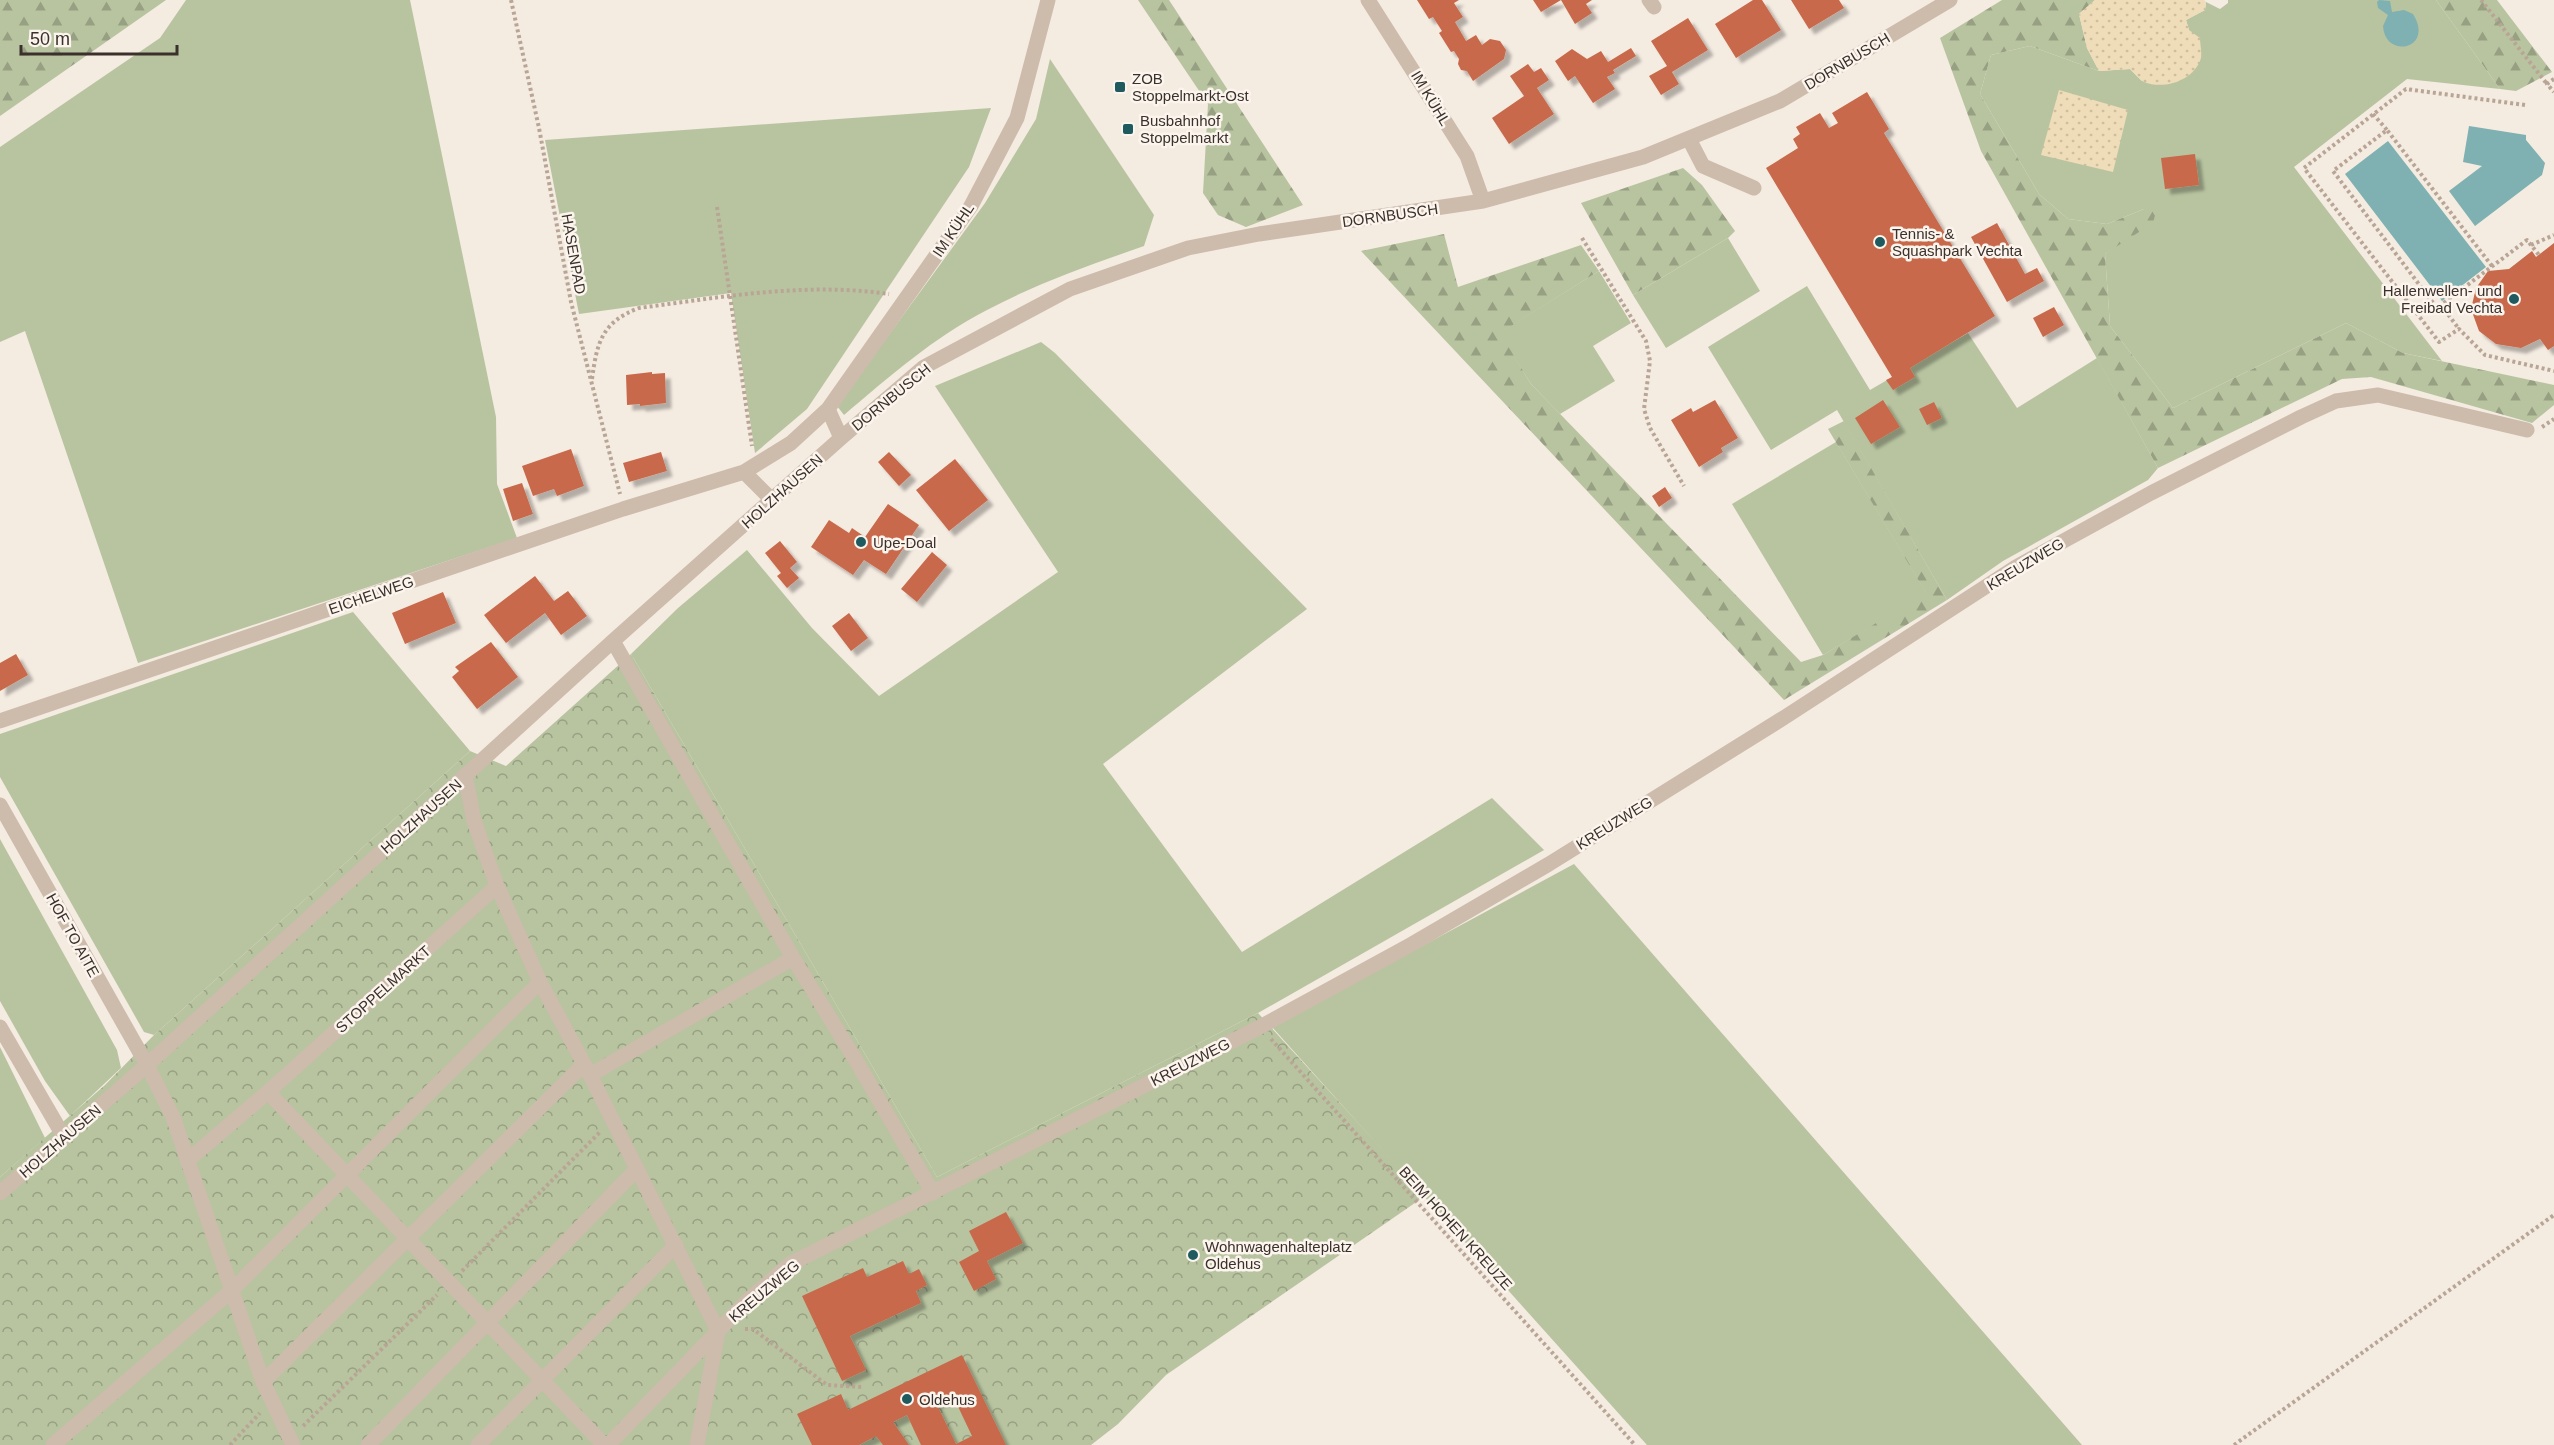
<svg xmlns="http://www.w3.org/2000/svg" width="2554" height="1445" font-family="Arial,sans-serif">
	<defs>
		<pattern id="forest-firs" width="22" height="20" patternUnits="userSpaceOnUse" patternTransform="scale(1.5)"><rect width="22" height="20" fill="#b8c4a0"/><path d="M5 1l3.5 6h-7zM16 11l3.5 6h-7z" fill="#97a083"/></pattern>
		<pattern id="sand-dots" width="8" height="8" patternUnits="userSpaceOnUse" patternTransform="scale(1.5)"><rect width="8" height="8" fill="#efdcb8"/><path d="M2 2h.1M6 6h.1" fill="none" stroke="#cebd9e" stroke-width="1.8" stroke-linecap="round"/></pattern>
		<pattern id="park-crowns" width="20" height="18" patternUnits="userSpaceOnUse" patternTransform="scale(1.5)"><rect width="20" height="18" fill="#b8c4a0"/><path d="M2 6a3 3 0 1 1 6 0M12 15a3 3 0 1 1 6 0" fill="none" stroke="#97a083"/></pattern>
		<filter id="shadow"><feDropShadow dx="5.5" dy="5.5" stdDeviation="1.5" flood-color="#0004"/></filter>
	</defs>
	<rect width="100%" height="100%" fill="#f4ebe1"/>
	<path fill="#b8c4a0" d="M186 0H410L496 417 497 484 517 538 138 663 25 331 0 342V147L160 38Z
		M2228 0H2436L2500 89 2407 79 2294 167 2442 361 2403 353 2346 323 2173 408 2110 326 2105 254 2123 240 2144 209 2107 224 2068 219 2039 194 1980 94 1991 55 2030 46 2099 71 2130 69 2142 81 2189 30 2186 20 2205 10 2206 2 2220 9 2228 3Z
		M1050 59 1154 215 1144 246C1090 265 1038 283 987 310 934 337 889 377 844 415L837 406 985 203 1036 119Z
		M991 108 969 167 807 409 755 453 731 293 579 314 545 140Z
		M1728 238 1760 291 1666 348 1633 295Z
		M1599 271 1631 323 1593 346 1615 381 1560 414 1531 384 1499 333Z
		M1807 286 1870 390 1968 333 2017 408 2097 358 2158 468 2148 480 2003 561 1947 600 1837 410 1771 450 1708 347Z
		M1041 342 1055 353 1307 609 1103 764 1242 952 1492 798 1544 850 1258 1013 937 1177 631 654 678 608 747 550 812 628 879 696 1058 572 935 386Z
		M1836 442 1927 594 1823 655 1732 504Z
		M353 612 470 751 154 1035 144 1032 0 777V734Z
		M0 839 117 1050 121 1068 70 1116 45 1081 0 1001Z
		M1574 864 2082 1445H1647L1272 1027Z
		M0 1047 45 1138 0 1177Z"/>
	<path fill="url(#forest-firs)" d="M0 0H166L0 116Z
		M1138 0H1169L1303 205 1246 227 1218 215 1203 193 1208 104Z
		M2002 0H2095L2079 14 2087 48 2099 71 2030 46 1991 55 1980 94 2039 194 2068 219 2107 224 2144 209H2151L2155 215 2153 223 2105 254 2110 326 2173 408 2346 323 2403 353 2554 385V405L2532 423 2371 377 2342 379 2158 468 1981 151 1940 38Z
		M2436 0H2497L2552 72 2516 91 2500 89Z
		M1683 168 1702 185 1735 231 1728 238 1633 295 1581 203Z
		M1444 234 1458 287 1581 245 1599 271 1500 333 1531 384 1801 662 1823 655 1926 593 1828 429 1844 421 1947 600 1784 700 1361 251Z"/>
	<path fill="url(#sand-dots)" d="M2095 0H2204L2206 2 2205 10 2186 20 2189 30 2200 38C2200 44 2202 52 2201 58 2194 81 2164 90 2144 82 2139 79 2134 73 2130 69L2099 71 2087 48 2079 14Z
		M2059 90 2128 110 2113 172 2041 155Z"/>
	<path fill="url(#park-crowns)" d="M631 654 937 1177 1258 1013 1425 1196 1166 1375 1118 1424 1091 1445H0V1177L105 1085 154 1035 470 751 506 766Z"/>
	<path fill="#7fb0b2" d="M2379 0 2390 1 2392 12 2404 10 2413 14C2435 49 2385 60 2383 26L2388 15 2378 8 2377 2Z
		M2469 126 2526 135V140L2545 163 2542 175 2475 226 2449 191 2482 166 2463 162Z
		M2388 141 2486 267 2442 301 2345 174Z"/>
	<path fill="#c8694b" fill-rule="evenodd" filter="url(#shadow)" d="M1417 0H1459L1454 3 1463 17 1455 22 1466 41 1476 35 1482 45 1490 39 1500 41 1506 50 1504 59 1473 81 1467 71 1461 70 1458 64 1459 59 1454 51 1451 52 1439 33 1442 31 1433 17 1429 19Z
		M1533 0H1592L1586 4 1592 13 1575 24 1561 0 1541 12Z
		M1753 0H1762L1781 30 1736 58 1715 24Z
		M1791 0H1839L1844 8 1809 29Z
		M1688 18 1708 50 1672 72 1679 84 1661 95 1649 76 1667 66 1651 41Z
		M1631 48 1636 56 1613 70 1615 73 1607 77 1615 89 1593 103 1575 76 1568 81 1555 61 1572 49 1587 59 1601 51 1608 62Z
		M1528 64 1534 72 1541 68 1549 80 1537 88 1554 114 1509 144 1492 118 1524 96 1510 76Z
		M1867 92 1889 129 1884 133 1995 316 1910 368 1915 377 1893 390 1886 380 1892 377 1766 168 1798 148 1793 139 1800 134 1796 127 1820 113 1829 128 1838 123 1832 113Z
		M2195 154 2199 185 2165 189 2161 158Z
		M1997 223 2025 274 2037 268 2044 281 2007 302 1971 237Z
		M2554 243V346L2548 350 2540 339 2521 348 2496 344 2479 331 2471 309 2476 288 2488 271 2509 269 2532 251 2536 257Z
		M2054 307 2064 325 2043 337 2033 318Z
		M652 372V374L665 373 666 403 640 406V404L627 405 626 375Z
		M1715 400 1738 438 1721 448 1723 452 1699 467 1671 420 1691 408 1693 412Z
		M1883 400 1900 427 1871 444 1855 418Z
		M1934 402 1942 418 1927 425 1919 409Z
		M571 449 584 486 557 496 554 489 533 496 522 466Z
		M661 452 667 471 629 482 623 463Z
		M889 452 911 475 899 486 878 462Z
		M955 459 988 500 949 531 916 490Z
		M522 483 533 514 513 521 503 489Z
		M1665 487 1672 498 1659 507 1652 496Z
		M888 504 919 525 886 574 864 560 853 575 811 547 829 520 849 533 852 528 865 537Z
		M780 541 797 562 790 568 799 578 787 588 777 576 781 573 765 553Z
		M932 552 947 565 917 602 901 589Z
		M535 576 554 601 568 591 587 616 561 635 545 613 506 643 484 615Z
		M443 592 456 623 405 644 392 613Z
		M849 613 868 638 851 651 832 626Z
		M491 642 518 677 477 709 452 677 459 671 455 667Z
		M16 654 28 675 0 691V663Z
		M1006 1212 1023 1243 987 1261 996 1279 974 1291 959 1262 979 1251 969 1231Z
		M903 1261 909 1274 919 1269 927 1285 916 1291 921 1303 850 1336 866 1370 842 1381 802 1296 863 1268 867 1277Z
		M962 1355 1006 1445H921L907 1415 893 1422 909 1445H883L876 1436 859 1445H812L797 1414 841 1394 848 1410ZM953 1396 972 1436 956 1444 936 1403Z"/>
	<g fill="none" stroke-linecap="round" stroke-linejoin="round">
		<path stroke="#b9a596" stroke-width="4" stroke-dasharray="3 3" stroke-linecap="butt" d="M511 0 539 128 571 302 620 494
			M2481 0 2547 84
			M2554 79 2547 84 2554 92
			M2525 105 2406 89 2304 168 2439 342 2459 329 2485 355 2554 371
			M2373 114 2387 130
			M717 207 752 446
			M1582 238 1646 341 1650 361 1644 409 1650 428 1684 486
			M2531 245 2554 235
			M2492 266 2387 130 2333 171 2437 308 2527 240 2539 255
			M2441 305 2459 329
			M592 379C597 342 602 322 639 308 722 297 806 282 889 294
			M2542 427 2554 419
			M1271 1039 1635 1445
			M462 1271 600 1132
			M745 1329H753L827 1385 863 1387
			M303 1426 437 1295
			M230 1445 260 1413
			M2234 1445 2554 1215"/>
		<path stroke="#cdbbac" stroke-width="15" d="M1368 0 1467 156 1483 201
			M1649 0 1654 7
			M1689 139 1703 166 1754 188
			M841 438 828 409 971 206 1017 118 1048 0
			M744 472 791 443 828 409
			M613 641 793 958 858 1064 933 1193
			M0 721 623 509 744 472 772 500
			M465 775 474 821 497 886 540 982 590 1075 718 1331 697 1445
			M0 805 147 1065 173 1117 263 1382 293 1445
			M0 1027 64 1137
			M590 1075 793 958
			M268 1092 604 1445
			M187 1161 268 1092 497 886
			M0 1193 147 1065 613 641 841 438 924 367 1070 289 1188 248 1259 234 1483 201 1643 157 1780 101 1950 0
			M263 1382 584 1064
			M53 1445 231 1291 540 982
			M368 1445 637 1169
			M478 1445 676 1245
			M608 1445 748 1300 790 1264 1260 1027 1412 944 1549 864 1785 717 2016 567 2151 493 2301 417 2336 401 2378 395 2527 430"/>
	</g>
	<g fill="#1f5a5e" stroke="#fbf5ee" stroke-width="2">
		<rect x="1114" y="81" width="12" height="12" rx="3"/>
		<rect x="1122" y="123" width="12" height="12" rx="3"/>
		<circle cx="1880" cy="242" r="6"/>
		<circle cx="2514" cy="299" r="6"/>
		<circle cx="861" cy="542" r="6"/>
		<circle cx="1193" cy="1255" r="6"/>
		<circle cx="907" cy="1399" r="6"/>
	</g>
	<g text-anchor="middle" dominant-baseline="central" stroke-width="5" stroke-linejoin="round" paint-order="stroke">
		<g font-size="15" fill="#3b302b" stroke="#fbf5ee">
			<text transform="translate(1847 61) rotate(-31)">DORNBUSCH</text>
			<text transform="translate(1431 98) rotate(59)">IM KÜHL</text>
			<text transform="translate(1390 215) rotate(-8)">DORNBUSCH</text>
			<text transform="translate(953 230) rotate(-56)">IM KÜHL</text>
			<text transform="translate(574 254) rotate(80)">HASENPAD</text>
			<text transform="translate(891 397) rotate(-39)">DORNBUSCH</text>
			<text transform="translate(782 491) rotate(-42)">HOLZHAUSEN</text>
			<text transform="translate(2025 564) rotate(-31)">KREUZWEG</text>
			<text transform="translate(371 595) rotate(-19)">EICHELWEG</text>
			<text transform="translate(421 816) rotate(-42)">HOLZHAUSEN</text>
			<text transform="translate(1614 823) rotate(-32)">KREUZWEG</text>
			<text transform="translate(73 935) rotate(61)">HOF TO AITE</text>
			<text transform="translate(383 989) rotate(-42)">STOPPELMARKT</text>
			<text transform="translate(1190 1062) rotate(-27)">KREUZWEG</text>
			<text transform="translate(60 1141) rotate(-41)">HOLZHAUSEN</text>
			<text transform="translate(1456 1228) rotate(48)">BEIM HOHEN KREUZE</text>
			<text transform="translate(764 1291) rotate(-40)">KREUZWEG</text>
		</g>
		<g font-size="15" fill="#3b302b" stroke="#fbf5ee" text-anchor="start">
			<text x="1132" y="78">ZOB<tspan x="1132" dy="17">Stoppelmarkt-Ost</tspan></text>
			<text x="1140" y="120">Busbahnhof<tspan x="1140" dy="17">Stoppelmarkt</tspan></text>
			<text x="1892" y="233">Tennis- &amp;<tspan x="1892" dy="17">Squashpark Vechta</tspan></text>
			<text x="2502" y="290" text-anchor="end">Hallenwellen- und<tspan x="2502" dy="17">Freibad Vechta</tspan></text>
			<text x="873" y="542">Upe-Doal</text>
			<text x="1205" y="1246">Wohnwagenhalteplatz<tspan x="1205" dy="17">Oldehus</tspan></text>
			<text x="919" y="1399">Oldehus</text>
		</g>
	</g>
	<path d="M21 45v9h156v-9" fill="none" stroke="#3b302b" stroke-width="3"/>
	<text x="30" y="45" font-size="18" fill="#3b302b" stroke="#fbf5ee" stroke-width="4.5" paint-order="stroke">50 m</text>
</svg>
